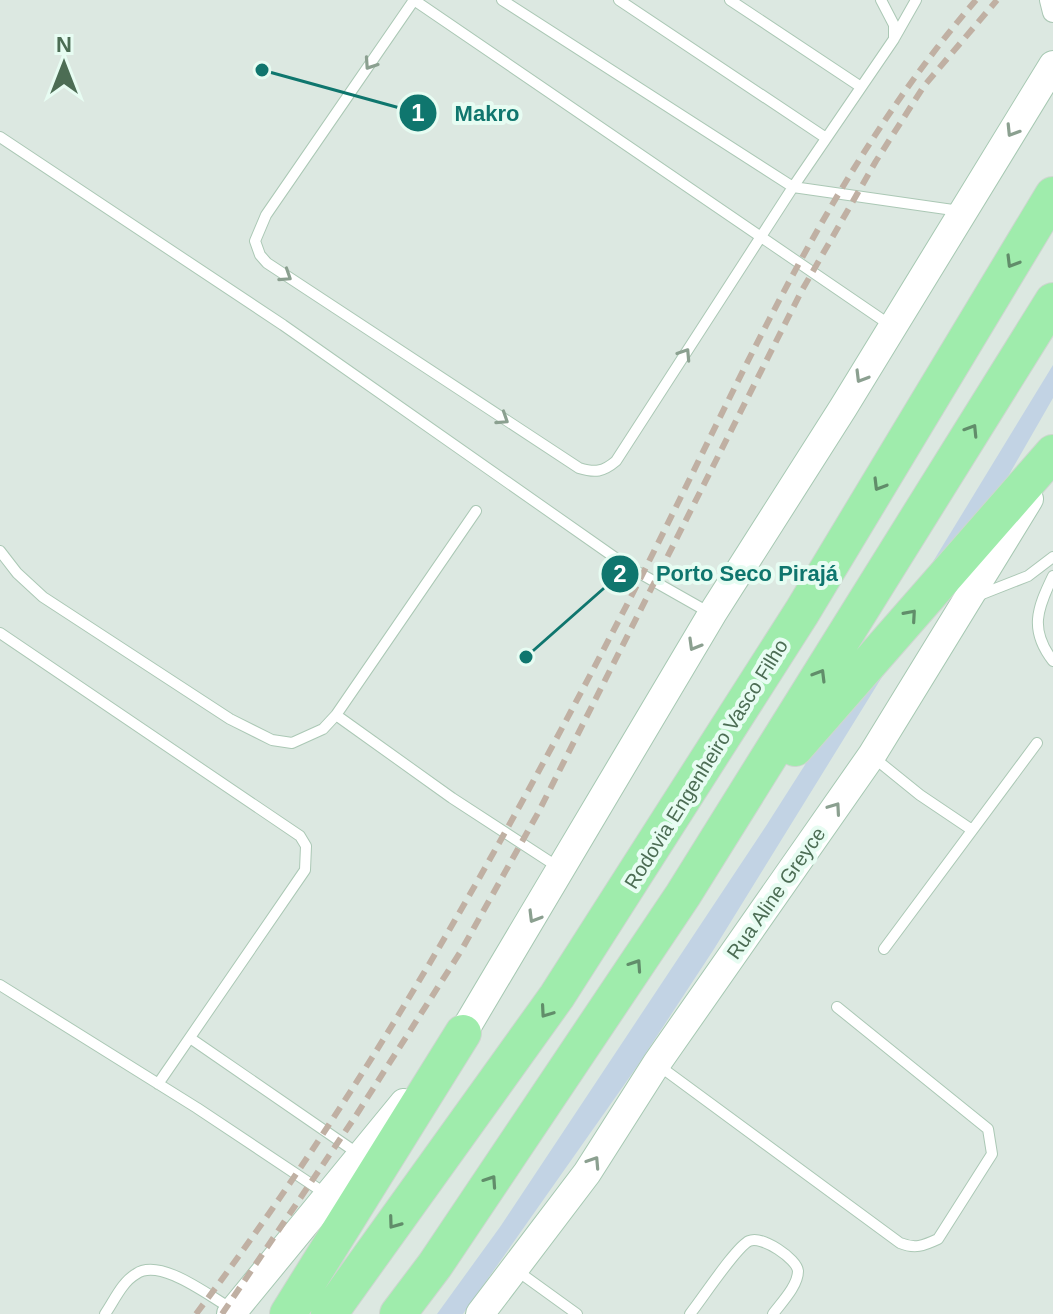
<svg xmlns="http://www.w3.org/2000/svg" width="1053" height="1314" font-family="Helvetica,sans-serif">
	<rect width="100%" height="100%" fill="#e2f9ee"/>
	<path fill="#dce8e1" d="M0 0H1053V1314H0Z"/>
	<path fill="#c2d3e4" d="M1053 365V398L998 494 945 575 714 949 636 1068 463 1314H437L500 1227 766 826 901 614Z"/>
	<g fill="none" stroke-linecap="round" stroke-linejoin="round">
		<g stroke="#abc8b5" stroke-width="12">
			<path id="service" d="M414 0 266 215 255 241 260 255 267 263 579 468C595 473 603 472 616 461L793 187 894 39V25L881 0
				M414 0 890 325
				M502 0 793 187 960 211
				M619 0 826 138
				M730 0 861 87
				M895 37 916 0
				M0 137 283 325 627 566 710 613
				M0 551 17 573 43 597 230 719 272 740 292 743 323 729 336 715 476 511
				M1053 576C1037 609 1029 630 1053 661
				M977 596 1028 576 1053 557
				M0 633 300 836 306 846 305 870 158 1084
				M336 715 452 798 561 869
				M873 757 920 795 972 830
				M884 949 1037 743
				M0 985 197 1108 326 1194
				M190 1038 360 1155
				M658 1065 900 1243C915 1249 923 1246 938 1239L992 1154 988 1129 837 1007
				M516 1270 577 1314
				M105 1314C114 1301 122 1282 136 1274 160 1257 209 1296 232 1309
				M690 1314C702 1299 736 1247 749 1241 762 1235 797 1259 798 1271 798 1286 781 1303 773 1314"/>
		</g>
		<g stroke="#abc8b5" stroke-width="22">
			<path id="minor" d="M1050 0 1053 12"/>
		</g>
		<g stroke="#a6c8b2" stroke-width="30">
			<path id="secondary" d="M452 1046 463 1033 712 614 843 408 1053 65
				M231 1314 404 1103
				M480 1314 587 1173 657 1063 872 755 1029 499"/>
		</g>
		<g stroke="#cdd6cf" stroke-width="38">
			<path id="motorway" d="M795 748 1053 453
				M288 1314 463 1033
				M329 1314 557 996 802 612 1053 195
				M398 1314 435 1265 683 895 1053 301"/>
		</g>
		<use href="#service" stroke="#fff" stroke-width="10"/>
		<use href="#minor" stroke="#fff" stroke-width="20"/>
		<use href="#secondary" stroke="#fff" stroke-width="28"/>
		<use href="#motorway" stroke="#9fecac" stroke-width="36"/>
		<path stroke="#c0b0a3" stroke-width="6" stroke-dasharray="12 8" stroke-linecap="butt" d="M196 1314C360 1097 495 859 620 618 730 407 819 182 976 0
			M222 1314 355 1117 461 951 538 813 801 292 876 161 924 86 997 0"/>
	</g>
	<defs><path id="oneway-chevron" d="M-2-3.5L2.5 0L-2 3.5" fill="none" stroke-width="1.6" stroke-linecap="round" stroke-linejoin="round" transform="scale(2)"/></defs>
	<g stroke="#8ba090">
		<use href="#oneway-chevron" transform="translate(370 64) rotate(124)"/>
		<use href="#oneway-chevron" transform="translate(1012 131) rotate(122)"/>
		<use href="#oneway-chevron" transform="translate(286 276) rotate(33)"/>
		<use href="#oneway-chevron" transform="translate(685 354) rotate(-57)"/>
		<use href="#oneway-chevron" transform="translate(861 377) rotate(121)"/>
		<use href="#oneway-chevron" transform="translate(503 419) rotate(33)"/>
		<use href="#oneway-chevron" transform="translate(694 645) rotate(120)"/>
		<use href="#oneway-chevron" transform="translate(835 808) rotate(-55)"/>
		<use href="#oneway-chevron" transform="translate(534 917) rotate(121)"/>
		<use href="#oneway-chevron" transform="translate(594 1162) rotate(-57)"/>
	</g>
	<g stroke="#618d6a">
		<use href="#oneway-chevron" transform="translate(1012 262) rotate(121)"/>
		<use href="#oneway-chevron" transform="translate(972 430) rotate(-58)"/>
		<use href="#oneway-chevron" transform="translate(879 485) rotate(121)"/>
		<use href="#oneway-chevron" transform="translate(911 615) rotate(-49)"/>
		<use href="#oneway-chevron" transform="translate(820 675) rotate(-59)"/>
		<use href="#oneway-chevron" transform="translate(636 965) rotate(-56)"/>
		<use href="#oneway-chevron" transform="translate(546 1012) rotate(125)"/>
		<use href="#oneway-chevron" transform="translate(491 1181) rotate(-56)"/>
		<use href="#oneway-chevron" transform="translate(394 1223) rotate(126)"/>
	</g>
	<g text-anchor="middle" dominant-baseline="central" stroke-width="8" stroke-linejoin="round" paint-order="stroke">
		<g font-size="20" fill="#4c6d54" stroke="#e7fcf2">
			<text transform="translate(706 764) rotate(-58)">Rodovia Engenheiro Vasco Filho</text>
			<text transform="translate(776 893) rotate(-55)">Rua Aline Greyce</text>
		</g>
	</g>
	<path fill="none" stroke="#0f766e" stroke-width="3" d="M262 70L418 113M526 657L620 574"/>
	<g fill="#0f766e" stroke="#e7fcf2" stroke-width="3">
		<circle cx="262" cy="70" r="8"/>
		<circle cx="526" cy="657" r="8"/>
		<circle cx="418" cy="113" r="20"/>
		<circle cx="620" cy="574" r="20"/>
	</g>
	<g font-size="24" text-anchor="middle" font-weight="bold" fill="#fff">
		<text x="418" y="121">1</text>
		<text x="620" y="582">2</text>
	</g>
	<g font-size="22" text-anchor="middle" font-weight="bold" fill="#0f766e" stroke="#e7fcf2" stroke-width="8" stroke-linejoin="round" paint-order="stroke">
		<text x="487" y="121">Makro</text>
		<text x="747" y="581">Porto Seco Pirajá</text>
	</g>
	<g transform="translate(64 64)" stroke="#e7fcf2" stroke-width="6" paint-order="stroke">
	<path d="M0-6L14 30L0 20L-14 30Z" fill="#4c6d54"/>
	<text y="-12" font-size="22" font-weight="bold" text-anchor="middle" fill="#4c6d54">N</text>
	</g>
</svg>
